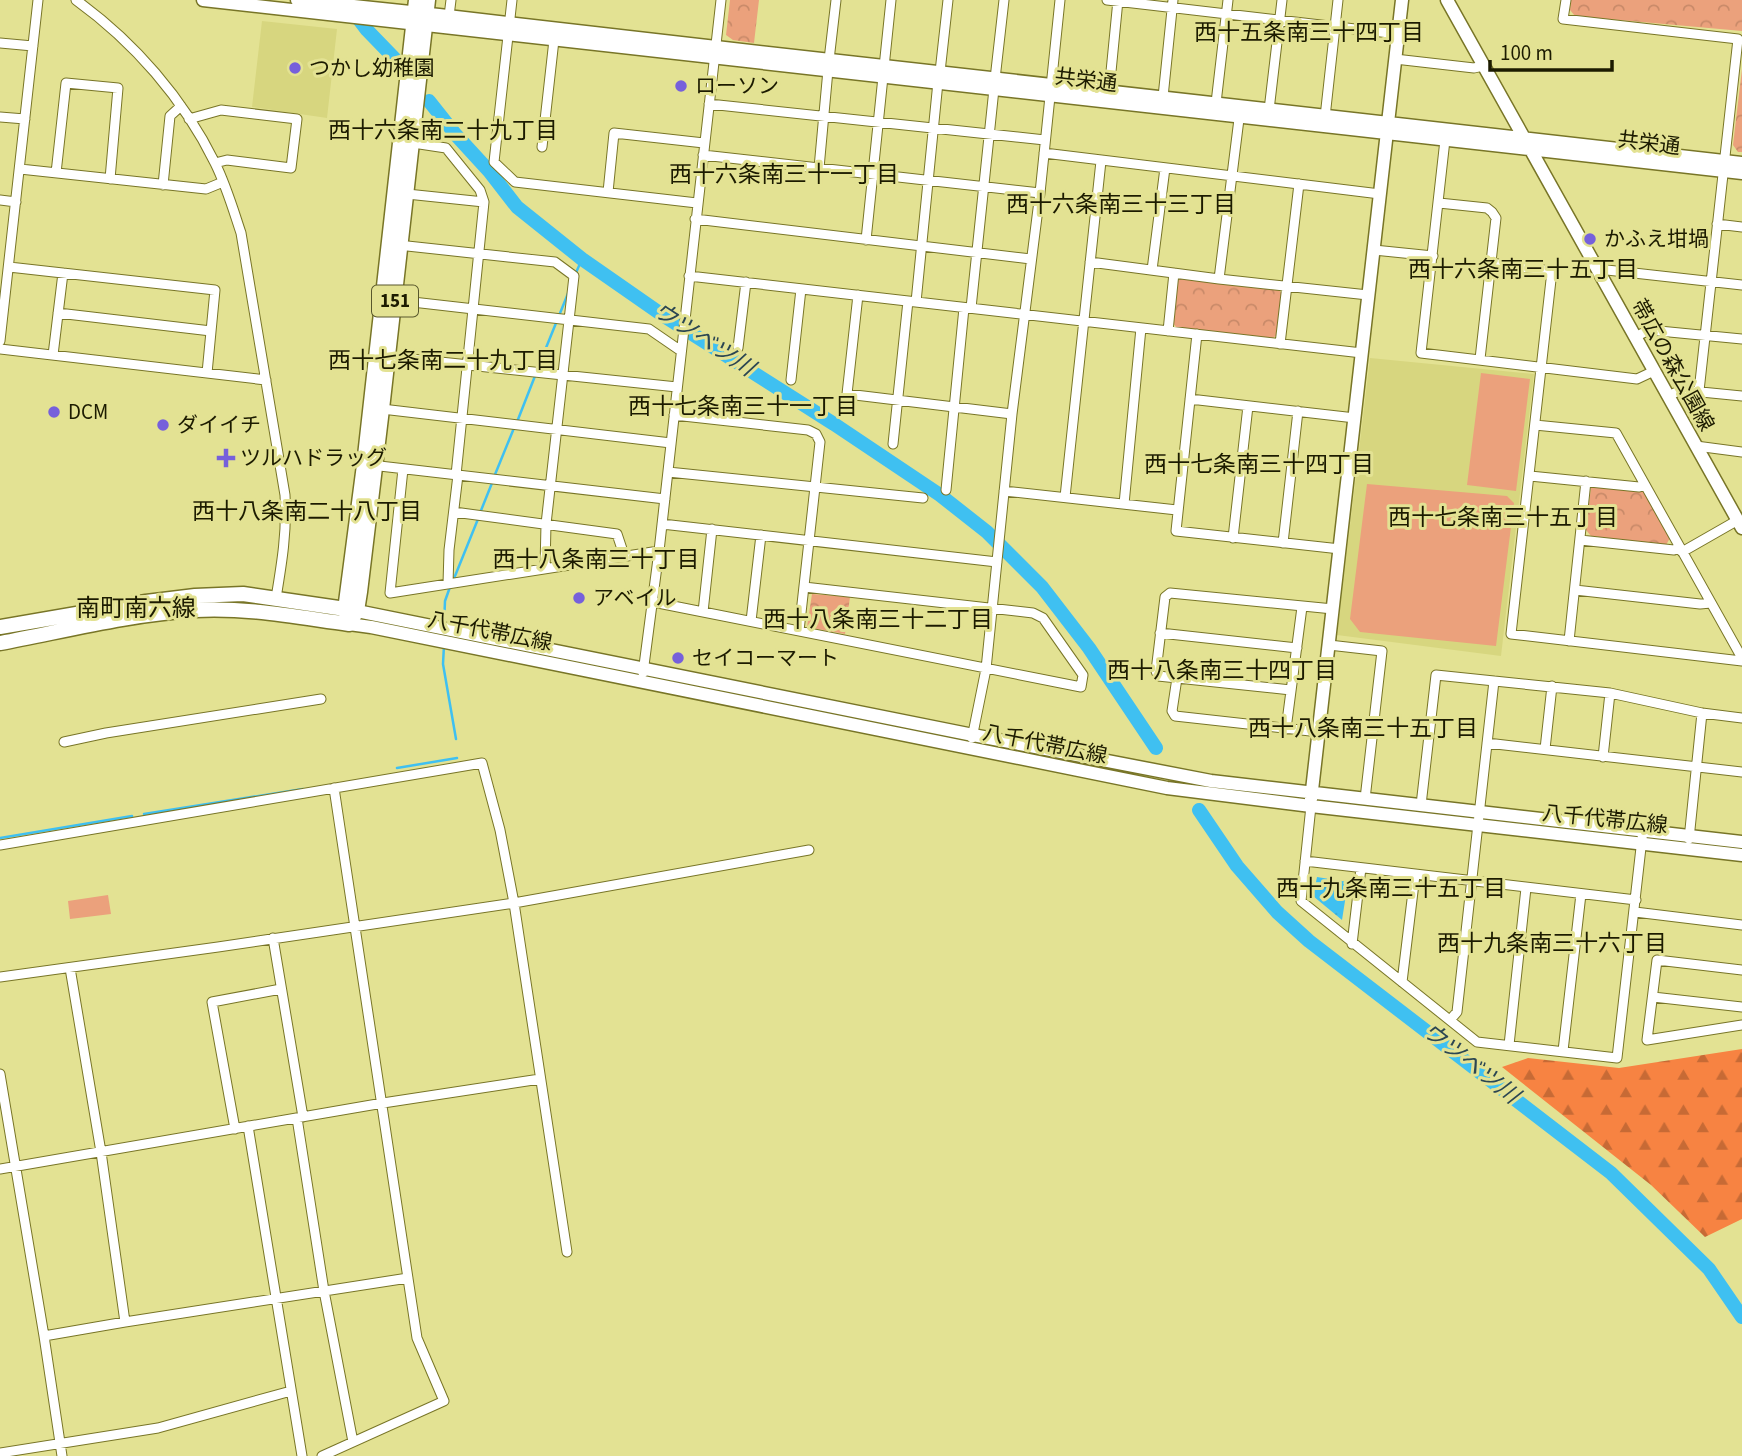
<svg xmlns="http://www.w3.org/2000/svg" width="1742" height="1456" font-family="'Source Sans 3','Noto Sans JP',sans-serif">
	<defs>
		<pattern id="forest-firs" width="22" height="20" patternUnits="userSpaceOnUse" patternTransform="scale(1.75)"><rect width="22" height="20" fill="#f78342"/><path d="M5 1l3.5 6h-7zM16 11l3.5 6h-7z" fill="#c76a35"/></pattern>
		<pattern id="park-crowns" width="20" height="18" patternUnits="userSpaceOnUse" patternTransform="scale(1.75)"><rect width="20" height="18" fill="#eba17c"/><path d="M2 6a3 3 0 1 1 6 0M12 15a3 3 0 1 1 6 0" fill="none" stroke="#c98a69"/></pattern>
		<pattern id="water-ripples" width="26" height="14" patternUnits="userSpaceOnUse" patternTransform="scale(1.75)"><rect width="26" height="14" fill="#3fc0f1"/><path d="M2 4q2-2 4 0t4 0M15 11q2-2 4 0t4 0" fill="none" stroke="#37a4cd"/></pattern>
	</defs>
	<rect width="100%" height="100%" fill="#e3e293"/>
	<path fill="#d7d67f" d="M262 21 337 29 327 118 252 107Z
		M1370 358 1534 374 1501 656 1337 635Z"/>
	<path fill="#eba17c" d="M1481 373 1530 379 1516 491 1467 485Z
		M1367 484 1507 496 1514 503 1496 646 1360 632 1350 619Z
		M108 895 111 914 70 919 68 901Z"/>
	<path fill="url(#forest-firs)" d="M1742 1049V1219L1705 1237 1651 1185 1502 1067 1528 1058 1619 1068Z"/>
	<path fill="url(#park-crowns)" d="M730 0H759L754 43 733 40 726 35Z
		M1571 0H1742V31L1575 16 1570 10Z
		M1742 69V152H1738L1733 145Z
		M1181 278 1279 290 1282 294 1279 333 1273 338 1176 327 1173 323 1177 281Z
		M1591 487 1643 490 1670 538 1666 545 1591 536 1586 530Z
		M812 594 850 597 845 634 807 627Z"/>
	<path fill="url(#water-ripples)" d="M1317 877 1348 882 1342 920 1313 896Z"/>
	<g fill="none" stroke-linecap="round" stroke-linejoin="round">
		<path stroke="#3fc0f1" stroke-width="2.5" d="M575 275 582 259
			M537 370 569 291
			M517 422 535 376
			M494 477 514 428
			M480 513 492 483
			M453 581 478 519
			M444 625 445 601 450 587
			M444 645 443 664 456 739
			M397 768 457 758
			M144 814 303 789
			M0 838 132 816"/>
		<path stroke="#3fc0f1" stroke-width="14" d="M352 10 367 30 397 61
			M429 101 456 135 489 171 517 207 582 259 661 314 834 424 940 495 987 532 1042 587 1089 648 1156 748
			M1199 810 1237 866 1277 912 1309 941 1611 1173 1709 1269 1742 1317"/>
		<g stroke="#787527" stroke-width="11">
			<path id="street" d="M76 0C134 42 183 98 215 163 226 185 233 209 241 233L285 495C287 532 282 562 276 598
				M512 0 494 162 515 182 697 203
				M1107 0 1398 34
				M1566 0 1563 19 1738 39 1699 391
				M449 16 451 0
				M0 43 33 46
				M1395 59 1474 68 1483 66
				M829 60 836 0
				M940 72 948 0
				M995 79 1004 0
				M1109 92 1118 0
				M1163 97 1173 0
				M1216 103 1228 0
				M709 104 1045 140
				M1269 110 1282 0
				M0 117 25 119
				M1325 117 1338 0
				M189 119 221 110 297 119 291 168 227 160 215 163
				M1445 140 1421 353 1637 379 1654 371
				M413 143 446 148 480 190 484 202 456 475
				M542 147 554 40
				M1044 153 1380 194
				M703 155 1040 193
				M819 168 828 70
				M20 169 206 189 223 182
				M56 173 66 83 118 88 110 179
				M163 185 170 116 181 106
				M608 192 614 133 704 143
				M407 194 484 202
				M0 200 16 202
				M1439 203 1487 208 1492 212 1496 218 1480 359
				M695 219 1031 259
				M1717 224 1742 227
				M866 240 891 0
				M398 245 555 262 574 276 546 524 545 568
				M1374 250 1433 256
				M1090 262 1219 279 1368 295
				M1491 263 1552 271 1511 634 1742 661
				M9 267 215 290 207 373
				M1598 269 1742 285
				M1152 270 1165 168
				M689 276 1362 353
				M1219 279 1240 111
				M858 295 847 394 1012 414
				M395 300 649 329 681 351
				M916 302 938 82
				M971 308 994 89
				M58 313 211 331
				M1168 331 1174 273
				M1197 334 1176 531 1340 549
				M1635 337 1649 330 1742 339
				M0 341 38 0
				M1280 344 1299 184
				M738 348 746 282
				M0 349 266 380
				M53 355 63 273
				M383 356 677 387
				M791 380 801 289
				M1668 396 1681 390 1742 396
				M1190 399 1355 418
				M382 409 671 443
				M674 415 808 430 816 434 820 442 799 631
				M1535 425 1616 433 1742 658
				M893 444 908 301
				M1696 446 1742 452
				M371 465 665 499
				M403 469 390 593 659 551
				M668 472 923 498
				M1530 476 1639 487 1645 485
				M946 490 964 308
				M1004 491 1177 510
				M1065 497 1101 161
				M1124 504 1141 328
				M454 512 617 534 624 555
				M662 524 997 562
				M1233 538 1248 406
				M1580 540 1674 550 1680 547
				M1283 543 1298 411
				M1682 552 1738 520
				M448 584 449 550 458 475
				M1575 590 1700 604 1711 603
				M653 602 1081 687 1083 675 1043 618 1033 613 804 587
				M703 612 712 529
				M751 621 761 535
				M1160 633 1297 648
				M1569 641 1586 481
				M1329 645 1382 651 1365 799
				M643 673 659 551 721 0
				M1177 678 1172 711 1175 716 1319 732
				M1291 690 1158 676 1156 671 1165 597 1170 593 1333 609
				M1286 729 1302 607
				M972 738 986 669 1012 414 1040 193 1060 0
				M64 742 106 733 321 699
				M1487 743 1742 772
				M1545 749 1552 686
				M1603 757 1610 693
				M1421 805 1436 675 1610 693 1702 713 1742 718
				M1311 806 1301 901 1477 1042 1617 1058 1643 830
				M1689 839 1702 713
				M0 845 482 763 500 830 514 903 567 1252
				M1305 861 1636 900
				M1635 912 1742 925
				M273 938 303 1117
				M1352 944 1361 868
				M70 968 101 1152 125 1322
				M1742 970 1657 960 1647 1040 1742 1025
				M0 977 218 947 514 903 809 850
				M1402 982 1415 875
				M1653 997 1742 1007
				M1450 1020 1457 1012 1494 681
				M1509 1045 1526 888
				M1563 1051 1581 894
				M0 1074 44 1336 62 1456
				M297 1118 324 1291 353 1442
				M248 1126 302 1456
				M235 1129 212 1002 281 989
				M0 1169 383 1103 540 1079
				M44 1336 125 1322 408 1278
				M0 1453 158 1428 291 1391
				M322 1456 444 1401 417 1338 334 788"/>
		</g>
		<g stroke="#787527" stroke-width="15">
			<path id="secondary" d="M203 0 1742 173
				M297 0 439 15 716 47 1742 163
				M1447 0 1742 528
				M357 611 973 735 1211 781 1742 842
				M349 624 371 627 1167 788 1311 806 1742 855
				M1311 799 1402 0"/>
		</g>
		<g stroke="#787527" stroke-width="17">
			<path id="primary" d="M349 624 357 611 360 592 382 409 428 0
				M349 624 345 610 364 465 416 0
				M0 627 146 602 195 596 243 594 352 610
				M0 643C64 631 130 614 195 610 247 607 297 617 349 624"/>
		</g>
		<use href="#street" stroke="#fff" stroke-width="9"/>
		<use href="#secondary" stroke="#fff" stroke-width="12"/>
		<use href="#primary" stroke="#fff" stroke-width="14"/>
	</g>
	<g fill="#7660db" stroke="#e3e293" stroke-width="2.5">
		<circle cx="295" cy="68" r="7"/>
		<circle cx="681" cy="86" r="7"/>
		<circle cx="1590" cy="239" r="7"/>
		<circle cx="54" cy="412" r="7"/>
		<circle cx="163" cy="425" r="7"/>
		<path d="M222.5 447.5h7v7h7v7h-7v7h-7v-7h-7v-7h7z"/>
		<circle cx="579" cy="598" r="7"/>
		<circle cx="678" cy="658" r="7"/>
	</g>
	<g text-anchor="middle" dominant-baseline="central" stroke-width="6" stroke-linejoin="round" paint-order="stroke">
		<rect fill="#e3e293" stroke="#58572c" stroke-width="2" x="372" y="285.5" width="46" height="31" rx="5"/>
		<g font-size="19" font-weight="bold" fill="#1c1b00">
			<text x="395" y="301">151</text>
		</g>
		<g font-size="21" fill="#1c1b00" stroke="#e3e293" text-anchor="start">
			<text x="309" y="68">つかし幼稚園</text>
			<text x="695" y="86">ローソン</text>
			<text x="1604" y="239">かふえ坩堝</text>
			<text x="68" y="412">DCM</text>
			<text x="177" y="425">ダイイチ</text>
			<text x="240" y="458">ツルハドラッグ</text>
			<text x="593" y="598">アベイル</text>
			<text x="692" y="658">セイコーマート</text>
		</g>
		<g font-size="21" fill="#1c1b00" stroke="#e3e293">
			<text transform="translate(1086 80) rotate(7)">共栄通</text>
			<text transform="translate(1649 143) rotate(7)">共栄通</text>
			<text transform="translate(1673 365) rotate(61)">帯広の森公園線</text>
			<text transform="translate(490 631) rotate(11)">八千代帯広線</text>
			<text transform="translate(1045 744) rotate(11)">八千代帯広線</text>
			<text transform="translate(1605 819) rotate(6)">八千代帯広線</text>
		</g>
		<g font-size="23" fill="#1c1b00" stroke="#e3e293">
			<text x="1309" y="32">西十五条南三十四丁目</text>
			<text x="443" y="130">西十六条南二十九丁目</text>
			<text x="784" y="174">西十六条南三十一丁目</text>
			<text x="1121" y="204">西十六条南三十三丁目</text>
			<text x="1523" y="269">西十六条南三十五丁目</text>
			<text x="443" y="360">西十七条南二十九丁目</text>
			<text x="743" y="406">西十七条南三十一丁目</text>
			<text x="1259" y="464">西十七条南三十四丁目</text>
			<text x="307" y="511">西十八条南二十八丁目</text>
			<text x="1503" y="517">西十七条南三十五丁目</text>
			<text x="596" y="559">西十八条南三十丁目</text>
			<text x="878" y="619">西十八条南三十二丁目</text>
			<text x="1222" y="670">西十八条南三十四丁目</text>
			<text x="1363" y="728">西十八条南三十五丁目</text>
			<text x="1391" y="888">西十九条南三十五丁目</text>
			<text x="1552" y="943">西十九条南三十六丁目</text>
		</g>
		<g font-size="23" font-style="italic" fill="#2b4652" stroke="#e3e293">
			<text transform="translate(704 339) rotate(33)">ウツベツ川</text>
			<text transform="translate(1471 1063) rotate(38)">ウツベツ川</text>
		</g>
		<g font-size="24" fill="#1c1b00" stroke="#e3e293">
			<text x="136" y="608">南町南六線</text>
		</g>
	</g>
	<path d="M1490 60v10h122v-10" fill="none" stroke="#1c1b00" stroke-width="3.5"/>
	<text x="1500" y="60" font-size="21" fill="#1c1b00" stroke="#e3e293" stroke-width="5" paint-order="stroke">100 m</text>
</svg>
